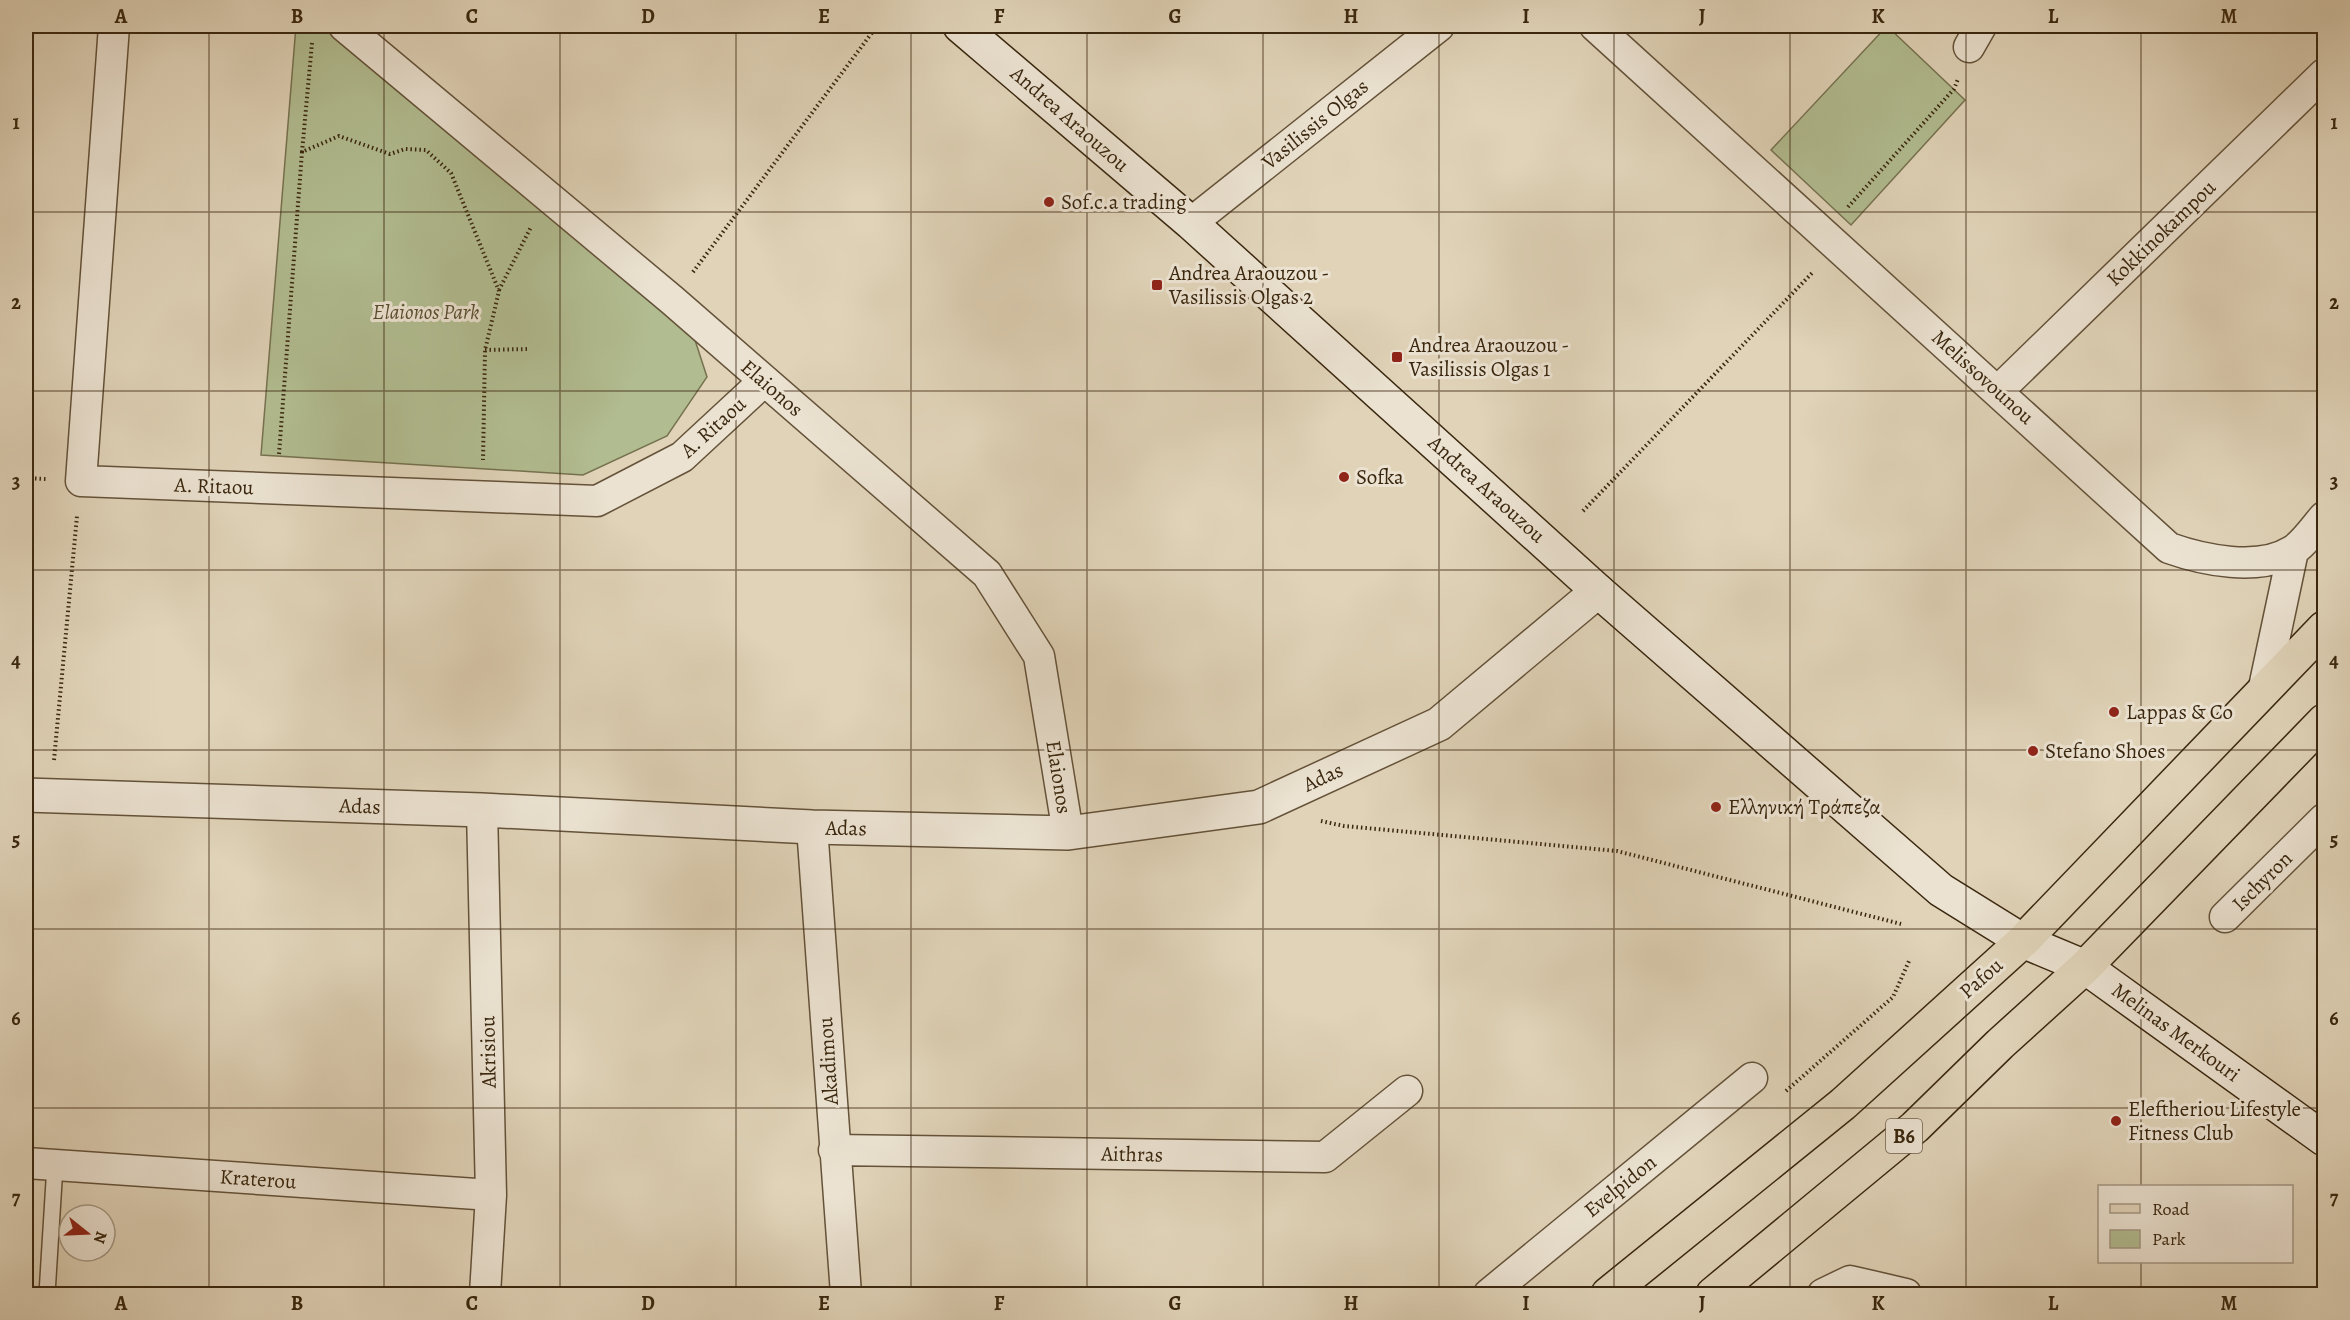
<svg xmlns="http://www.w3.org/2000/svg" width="2350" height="1320" font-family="Alegreya,serif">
	<rect width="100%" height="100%" fill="#e0d3b8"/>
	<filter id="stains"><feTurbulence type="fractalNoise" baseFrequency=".00333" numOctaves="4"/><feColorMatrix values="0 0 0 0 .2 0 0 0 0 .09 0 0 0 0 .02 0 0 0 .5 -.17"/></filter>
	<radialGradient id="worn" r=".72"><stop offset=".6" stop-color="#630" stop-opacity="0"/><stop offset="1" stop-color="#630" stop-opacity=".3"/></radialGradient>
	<path fill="#b1bc90" stroke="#767250" stroke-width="1.5" d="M296 26H323L693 334 707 377 667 436 583 475 261 455Z
		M1887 26 1965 100 1851 225 1771 150Z"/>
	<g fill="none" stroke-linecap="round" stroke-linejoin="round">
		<g stroke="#645239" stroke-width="18">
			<path id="service" d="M47 1294 55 1165"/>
		</g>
		<g stroke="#645239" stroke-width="33">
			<path id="minor" d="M114 26 81 481 597 501 682 457 764 381
				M344 26 672 300 987 574 1039 656 1068 833
				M1595 26 2169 548C2203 560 2259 572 2292 551 2304 544 2315 527 2324 517
				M1969 47 1981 26
				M1191 223 1439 26
				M1998 391 2324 74
				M2263 692 2293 551
				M482 810 491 1195 485 1294
				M812 827 846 1294
				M2225 917 2324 819
				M834 1150 1325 1157 1407 1091
				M26 1163 491 1195
				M1489 1294 1752 1078
				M1823 1294 1850 1281 1906 1294"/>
		</g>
		<g stroke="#645239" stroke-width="36">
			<path id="tertiary" d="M26 795 482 810 812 827 1068 833 1259 807 1439 724 1598 591"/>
		</g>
		<g stroke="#3a270f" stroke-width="36">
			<path id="secondary" d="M960 26 1191 223 1598 591 1941 890 2023 941 2085 967 2324 1139"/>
		</g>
		<g stroke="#3a270f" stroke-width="36">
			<path id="primary" d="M1608 1294 1843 1104 2023 941 2324 628
				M1713 1294 1915 1127 2000 1044 2085 967 2324 721"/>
		</g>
		<path stroke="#3a270f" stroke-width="4" stroke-dasharray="1.5 3" stroke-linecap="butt" d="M302 152 312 43
			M1848 207 1954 89 1958 79
			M693 272 877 26
			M499 290 531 227
			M485 350 528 349
			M279 454 302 152 339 136 390 154 405 149 426 150 451 173 499 291 485 350 483 460
			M26 478 46 479
			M1583 511 1813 272
			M54 760 77 516
			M1321 821 1344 826 1617 851 1901 924
			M1786 1091 1893 997 1909 961"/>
		<use href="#service" stroke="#ebe2d1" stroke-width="15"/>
		<use href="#minor" stroke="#ebe2d1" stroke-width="30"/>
		<use href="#tertiary" stroke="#ebe2d1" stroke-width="33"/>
		<use href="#secondary" stroke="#ebe2d1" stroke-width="33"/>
		<use href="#primary" stroke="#e0d3b8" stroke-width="33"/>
	</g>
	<path fill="none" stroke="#3a270f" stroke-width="1.5" stroke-opacity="0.55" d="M209 26V1294M384 26V1294M560 26V1294M736 26V1294M911 26V1294M1087 26V1294M1263 26V1294M1439 26V1294M1614 26V1294M1790 26V1294M1966 26V1294M2141 26V1186M26 212H2324M26 391H2324M26 570H2324M26 750H2324M26 929H2324M26 1108H2324M2141 1262V1294"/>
	<g fill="#8f2418" stroke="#ebe2d1" stroke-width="2">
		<circle cx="1049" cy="202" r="6"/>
		<rect x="1151" y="279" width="12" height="12" rx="3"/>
		<rect x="1391" y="351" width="12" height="12" rx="3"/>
		<circle cx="1344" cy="477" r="6"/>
		<circle cx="2114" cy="712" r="6"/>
		<circle cx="2033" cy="751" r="6"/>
		<circle cx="1716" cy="807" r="6"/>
		<circle cx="2116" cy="1121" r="6"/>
	</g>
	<g text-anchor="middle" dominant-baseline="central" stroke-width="6" stroke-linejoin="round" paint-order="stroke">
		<rect fill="#ebe2d1" stroke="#6f5f49" stroke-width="1.5" x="1886" y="1119" width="36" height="34" rx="4.5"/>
		<g font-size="20" font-weight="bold" fill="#3a270f">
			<text x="1904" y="1136">B6</text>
		</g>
		<g font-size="21" fill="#3a270f" stroke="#ebe2d1">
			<text transform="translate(1070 119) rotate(41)">Andrea Araouzou</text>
			<text transform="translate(1315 124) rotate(-39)">Vasilissis Olgas</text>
			<text transform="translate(2161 233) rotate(-44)">Kokkinokampou</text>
			<text transform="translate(1983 377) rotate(42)">Melissovounou</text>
			<text transform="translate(772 388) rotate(41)">Elaionos</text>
			<text transform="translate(713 427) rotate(-42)">A. Ritaou</text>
			<text transform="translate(214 486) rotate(2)">A. Ritaou</text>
			<text transform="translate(1487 489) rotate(42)">Andrea Araouzou</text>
			<text transform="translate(1059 777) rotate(81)">Elaionos</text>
			<text transform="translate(1323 777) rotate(-25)">Adas</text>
			<text transform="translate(360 806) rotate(2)">Adas</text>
			<text transform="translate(846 828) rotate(1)">Adas</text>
			<text transform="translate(2262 881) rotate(-45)">Ischyron</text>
			<text transform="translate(1981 978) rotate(-41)">Pafou</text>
			<text transform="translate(2176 1032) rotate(36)">Melinas Merkouri</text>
			<text transform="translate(488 1052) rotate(-91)">Akrisiou</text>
			<text transform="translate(828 1061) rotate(-94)">Akadimou</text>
			<text transform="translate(1132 1154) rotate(1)">Aithras</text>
			<text transform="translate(258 1179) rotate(4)">Kraterou</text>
			<text transform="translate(1620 1186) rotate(-39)">Evelpidon</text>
		</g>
		<g font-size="21" fill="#3a270f" stroke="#ebe2d1" text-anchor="start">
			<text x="1061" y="202">Sof.c.a trading</text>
			<text x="1169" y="273">Andrea Araouzou -<tspan x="1169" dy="24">Vasilissis Olgas 2</tspan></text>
			<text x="1409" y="345">Andrea Araouzou -<tspan x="1409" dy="24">Vasilissis Olgas 1</tspan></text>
			<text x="1356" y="477">Sofka</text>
			<text x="2126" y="712">Lappas &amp; Co</text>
			<text x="2045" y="751">Stefano Shoes</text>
			<text x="1728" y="807">Ελληνική Τράπεζα</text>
			<text x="2128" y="1109">Eleftheriou Lifestyle<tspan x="2128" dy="24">Fitness Club</tspan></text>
		</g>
		<g font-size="21" font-style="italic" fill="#584c2f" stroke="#ebe2d1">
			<text x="426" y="312">Elaionos Park</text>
		</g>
	</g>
	<rect width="2350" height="1320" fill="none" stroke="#e0d3b8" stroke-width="66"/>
	<rect x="2098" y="1185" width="195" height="78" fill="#ebe2d1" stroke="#a49783" stroke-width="1.5"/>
	<rect x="2110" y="1204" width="30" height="9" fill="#e0d3b8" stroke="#a49783" stroke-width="1.5"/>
	<text x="2152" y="1215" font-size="18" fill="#3a270f">Road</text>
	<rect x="2110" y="1230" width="30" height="18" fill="#b1bc90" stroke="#a49783" stroke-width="1.5"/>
	<text x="2152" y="1245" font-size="18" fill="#3a270f">Park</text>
	<g transform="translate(87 1233) rotate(108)"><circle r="28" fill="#ebe2d1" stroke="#a49783" stroke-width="1.5"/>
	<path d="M0-4.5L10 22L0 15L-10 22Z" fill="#8f2418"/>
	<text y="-9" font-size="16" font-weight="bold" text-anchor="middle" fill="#3a270f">N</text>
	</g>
	<rect x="33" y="33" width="2284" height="1254" fill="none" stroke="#3a270f" stroke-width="2"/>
	<g font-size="20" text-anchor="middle" font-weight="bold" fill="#3a270f">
		<text x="121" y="23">A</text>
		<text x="297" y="23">B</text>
		<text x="472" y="23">C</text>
		<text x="648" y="23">D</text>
		<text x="824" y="23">E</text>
		<text x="999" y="23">F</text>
		<text x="1175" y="23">G</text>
		<text x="1351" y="23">H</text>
		<text x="1526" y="23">I</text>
		<text x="1702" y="23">J</text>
		<text x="1878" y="23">K</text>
		<text x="2053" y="23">L</text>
		<text x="2229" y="23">M</text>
		<text x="16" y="129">1</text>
		<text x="2334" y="129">1</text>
		<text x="16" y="309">2</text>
		<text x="2334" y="309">2</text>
		<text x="16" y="488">3</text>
		<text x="2334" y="488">3</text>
		<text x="16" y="667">4</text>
		<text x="2334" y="667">4</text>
		<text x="16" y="846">5</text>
		<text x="2334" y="846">5</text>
		<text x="16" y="1025">6</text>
		<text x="2334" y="1025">6</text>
		<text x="16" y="1204">7</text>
		<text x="2334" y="1204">7</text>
		<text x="121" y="1310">A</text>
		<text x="297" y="1310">B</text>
		<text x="472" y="1310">C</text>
		<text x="648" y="1310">D</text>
		<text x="824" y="1310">E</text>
		<text x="999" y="1310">F</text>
		<text x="1175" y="1310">G</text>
		<text x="1351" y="1310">H</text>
		<text x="1526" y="1310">I</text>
		<text x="1702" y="1310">J</text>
		<text x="1878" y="1310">K</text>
		<text x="2053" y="1310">L</text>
		<text x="2229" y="1310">M</text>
	</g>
	<rect width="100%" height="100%" filter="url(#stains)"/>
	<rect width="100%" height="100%" fill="url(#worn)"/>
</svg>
